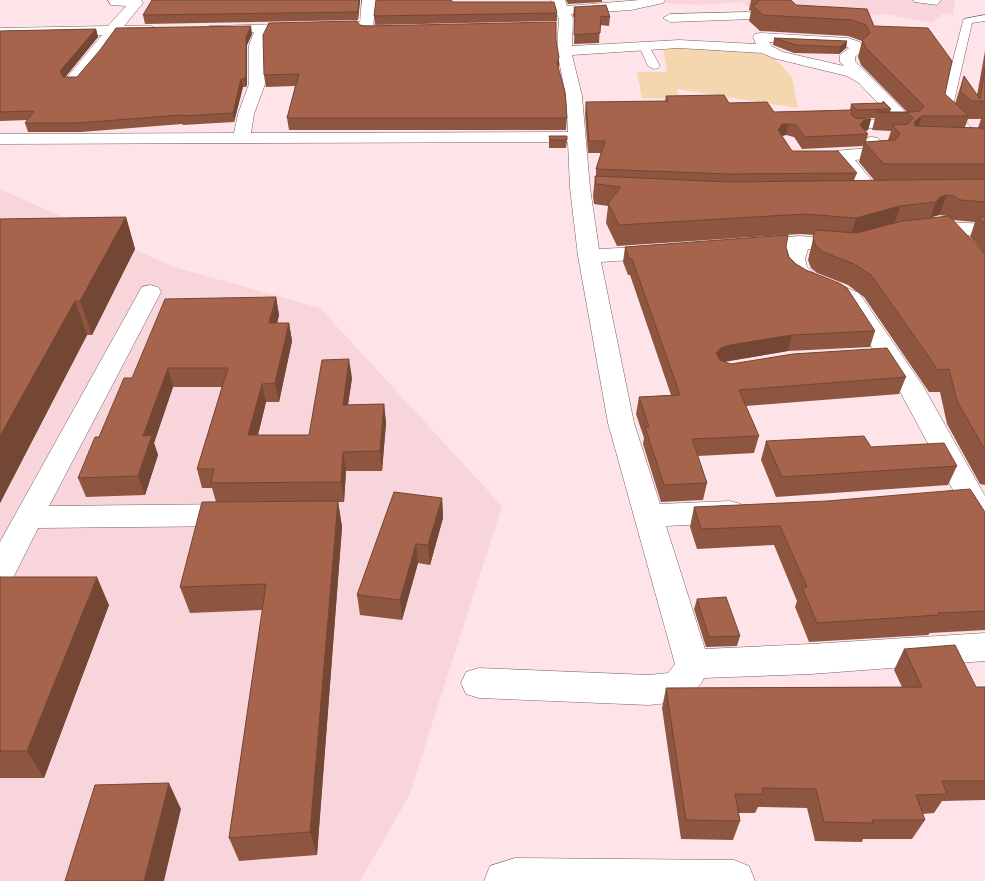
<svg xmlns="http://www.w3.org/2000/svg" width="985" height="881" font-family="Cabin,sans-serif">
	<rect width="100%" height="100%" fill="#fee3e8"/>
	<path fill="#f8d5da" d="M667 0H955L953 15 944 13 932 23 886 14 870 16H760L742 2 697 5 662 3Z
		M0 189 174 267 320 308 502 506 409 796 360 881H0Z"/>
	<path fill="#f4d7ae" d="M697 47 770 53 792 77 798 108 677 89 679 99 642 98 637 72H667L663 48Z"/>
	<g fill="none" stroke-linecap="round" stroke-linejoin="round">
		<g stroke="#766063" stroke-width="1">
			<path id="lane" d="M913 0H941L937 5 915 2Z
				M985 15V21L972 23 952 110 985 140V151L980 150 940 111 963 21 964 19Z
				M644 43 649 46 660 66 658 68 654 69 648 66 639 46Z"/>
		</g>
		<g stroke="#766063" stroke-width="1">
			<path id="street" d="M108 0H141L143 3 124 26H151L158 30 151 34 117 35 101 57 78 84H66L64 81 102 35 0 36V28L108 26 126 6 111 5Z
				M362 0H376L373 27 383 28 385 31 383 34H361L359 30 269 32 263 45 265 84 254 114 251 133 568 132 566 96 557 51 559 19 551 0H565L567 6 640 0H665L663 3 631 10 571 14 573 19 572 46 679 40 756 44 753 37 755 34 760 33 848 38 860 42 864 49 855 57V61L913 120 916 124 913 128 907 129 852 128 849 124 852 120 893 119 859 83 847 76 773 58 762 53 679 48 572 55 582 96 590 188 599 249 660 246 668 247 671 252 668 257 660 258 601 262 634 423 660 504 730 501 741 504 745 512 741 520 730 523 666 526 705 649 811 644 985 633V661L811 674 704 678C693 700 672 703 649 705L479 698 466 694 461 683 466 672 479 668 649 675 668 673 675 664 608 423 578 256 570 188 568 142 0 144V134L234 133 238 114 249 84V45L254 32 214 33 209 32 207 29 209 26 360 22ZM769 42 845 46 849 48 840 55V62L844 66 783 52 771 46Z
				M748 12 753 13 755 16 753 19 670 22 663 18 670 14Z
				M872 137 878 138 892 153 889 157 855 160 882 193 879 197 872 199 865 197 832 155 835 151 868 148 863 142 866 138Z
				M948 222 985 224V236L948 234 923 237 916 235 913 231 916 227Z
				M800 236 849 240 856 242 860 246 856 250 849 252 808 249 805 259 807 267 816 275 859 293 923 386 985 496V532L974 529 897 386 843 303 809 288 793 279 785 268 783 261 786 249 750 252 743 250 739 246 743 242 750 240Z
				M150 285 158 287 161 292 49 506 236 504 247 507 251 515 247 523 236 526 38 528 11 582 0 585V542L139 292 142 287Z
				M515 858 734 860 749 866 755 881H484L490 866Z"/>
		</g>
		<use href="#lane" fill="#fff" fill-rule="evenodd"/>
		<use href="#street" fill="#fff" fill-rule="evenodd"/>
	</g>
	<path fill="#8e5640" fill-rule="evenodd" d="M152 0H360L358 20 145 24 143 15Z
		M566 0H602V2L568 4Z
		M751 0H791L796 5 874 26 955 104 958 94 964 76 977 95 985 51V254L970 237 975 222 953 220 951 219 985 254V485L980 484 947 424 940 392H929L864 297 848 285 817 273 811 268 808 260 814 235 800 234 617 246 606 223 608 206 594 204 593 196 595 176H596V169L601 153H588L585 114 586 102 665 101 666 96 729 103 774 112 850 110 851 104 882 103 883 101 891 109 890 112H907L861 65 858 57 862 41 848 36 760 31 749 21 751 11 749 10ZM855 118H875L872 130 891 131 888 140 866 142 868 134 865 131 868 130 871 119ZM968 119H981L978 128 965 127ZM786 135 794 137 802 149 863 146 859 162 874 180H854L857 173 792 151 782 136ZM939 215 947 216H948L932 218V217Z
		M453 2 557 13V21L375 25 374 16Z
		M574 7 610 17 609 26 600 25 599 43 574 44 575 19 573 16Z
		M360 25 556 40 558 69 567 118 566 130H289L287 118 295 86 266 87 264 75Z
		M96 29 98 37 65 77H77L252 34 247 45V84L246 87H243L234 122 183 125 182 124 81 132H28L25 123 27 120 0 121V31Z
		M774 38 847 41 846 48 839 54 794 53 773 45Z
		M549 136 567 140 566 148H549Z
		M126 217 135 249 92 335H87L0 503V219Z
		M625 247H786L789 257 796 264 875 331 870 347 788 351 724 362 731 364 906 377 899 394 746 406 759 436 754 453 698 456 707 483 703 500 661 502 643 444 644 438 636 414 639 397 671 395 630 275H628L623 262Z
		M276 297 279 315 277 323H289L292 341 279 402H266L258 435H309L352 378 348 405 384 404 386 423 382 471H346L344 502H338L342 527 317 855 239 861 229 838 263 610 190 613 180 587 216 502 212 488H202L197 469 222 387H173L154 443 158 455 145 495 86 497 78 478 99 437 132 378Z
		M766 441 871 447 957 466 948 485 776 497 761 460Z
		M442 498 443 518 430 565 418 563 402 620 360 615 357 595Z
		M694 507 985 512V630L930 633 928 635 809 642 795 607 797 601 774 545 697 549 690 527Z
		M0 578 109 605 44 778H0Z
		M697 599 740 636 737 646 706 647 694 609Z
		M904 649 976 687H985V800L942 801 934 813 922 814 925 820 912 839H863L862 842 815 841 807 808 758 807 755 813H738L740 821 733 840 681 839 662 708 666 688 902 687 894 670Z"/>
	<path fill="#744634" d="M359 0H360L358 20V12Z
		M251 26 252 34 247 45V84L246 87 244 79 246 37Z
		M96 29 98 37 63 80 60 71Z
		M847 41 846 48 839 54 840 47Z
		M559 57V68L557 63Z
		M241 79 243 87 234 122 233 113Z
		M922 116 916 135 914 122Z
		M871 119 868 130 860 132V125L864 120Z
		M782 124H789L786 135 780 136 778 130Z
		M947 195 939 215 932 217 929 222 936 202 940 197Z
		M900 206 894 226 850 238 856 218Z
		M126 217 135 249 92 335 80 301Z
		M276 297 279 315 273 341 269 323Z
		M75 301 87 335 0 503V436Z
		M289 323 292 341 279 402 275 383Z
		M792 335 788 351 727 361 717 364 716 353 721 348 730 345Z
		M349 359 352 378 345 424 343 405Z
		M168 368 173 387 154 443 158 455 145 495 138 476 143 436Z
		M262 384 266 402 253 455 248 435Z
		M384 404 386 423 382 471 380 451Z
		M343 452 346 471 344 502 341 482Z
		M442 498 443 518 430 565 428 545Z
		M338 501 342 527 317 855 310 832Z
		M416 544 418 563 402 620 400 600Z
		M97 577 109 605 44 778 27 751Z
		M169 783 181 809 164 881H144Z"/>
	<path fill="#a5644b" stroke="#744634" d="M152 0H359L358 12 143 15Z
		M376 0H451L453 2H554L557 13 374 16Z
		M759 0H791L796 5 867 9 874 26 928 28 952 61 945 94 969 116H922L914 122 915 126 981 128 985 130V164H884L864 142 895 140 900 134 892 125 908 124 913 118 908 113 877 112H913L920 111 924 106 866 48 862 40 870 33 866 25 852 20 763 15 752 5 757 4Z
		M606 5 610 17 601 16 600 33 574 35 575 10 574 7Z
		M357 21 360 25 365 26 556 22V40L559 57 557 63 565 92 567 118H287L299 74 264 75 263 35 269 23Z
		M251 26 246 37V75L244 79H241L233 113 181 116V115L78 123H25L34 111 0 112V31L96 29 60 71 63 77H77L100 50 116 28Z
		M774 38 847 41 840 47 796 45Z
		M985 69V101H971L960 91 964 76 980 99Z
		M724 95 729 103 767 102 774 112 852 110 851 114 855 118 871 119 864 120 860 125 868 134 805 137 796 125 789 124H782L778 130 792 151H838L857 173 728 174 596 169 605 141H589L586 102 668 101 666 96Z
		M883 101 891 109 857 110 851 104 884 103Z
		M549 136H567V140H550Z
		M595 176 730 182 985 179V202L960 200 954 196 947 195 940 197 936 202 900 206 856 218 805 214 619 225 608 203 621 187 596 184Z
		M949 216 985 254V450L957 401 949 369 938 370 871 275 854 264 823 252 816 246 813 239 815 230 857 233 902 221Z
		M126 217 80 301H75L0 436V219Z
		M978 217H985V224Z
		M788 235 786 247 789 257 796 264 806 270 839 283 847 288 875 331 792 335 730 345 721 348 716 353 720 360 731 364 793 354 887 348 906 377 739 390 759 436 692 439 707 483 664 485 645 427H649L639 397 680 395 632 259H629L625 247Z
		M276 297 269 323H289L275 383 262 384 248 435H309L322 360 349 359 343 405 384 404 380 451 343 452 341 482 211 483 214 469H197L228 368H168L143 436 152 435 138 476 78 478 95 437H99L124 378H132L165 299Z
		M864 436 871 447 944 443 957 466 782 477 766 441Z
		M970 489 985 512V611L938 613 939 615 817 623 802 587H807L780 526 701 529 694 507 827 501Z
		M394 492 442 498 428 545 416 544 400 600 357 595Z
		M338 501 310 832 229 838 266 584 180 587 202 502Z
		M0 577H97L27 751H0Z
		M726 597 740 636 709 637 697 599Z
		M955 645 976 687H985V781H942L947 794 916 795 925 820H872L873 823 824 822 816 789 762 788 763 794H735L740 821 686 820 666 688 922 687 904 649Z
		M169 783 144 881H65L95 785Z"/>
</svg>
